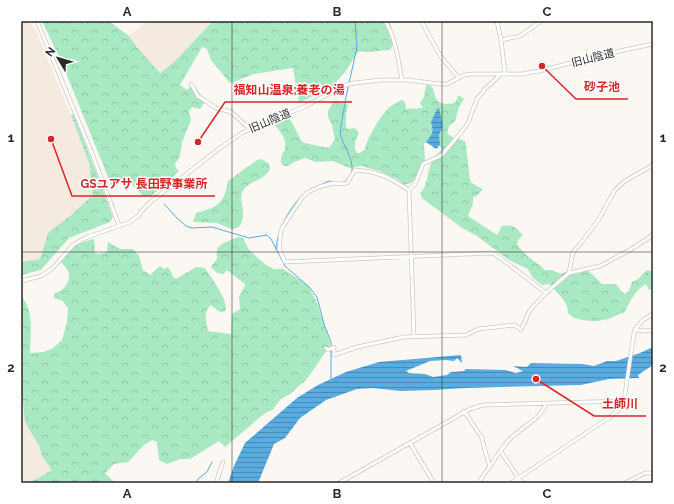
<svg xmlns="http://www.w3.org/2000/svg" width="674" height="504" font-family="Raleway,'Noto Sans JP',sans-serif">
	<defs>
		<pattern id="forest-crowns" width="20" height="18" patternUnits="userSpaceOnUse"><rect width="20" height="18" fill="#a8e8c2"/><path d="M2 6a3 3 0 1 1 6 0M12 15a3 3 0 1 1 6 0" fill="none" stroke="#91c7a7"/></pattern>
		<pattern id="water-rules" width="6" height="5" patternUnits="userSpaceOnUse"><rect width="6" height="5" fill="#59abe0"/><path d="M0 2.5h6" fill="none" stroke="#4a8bb6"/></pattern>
	</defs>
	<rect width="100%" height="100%" fill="#fbf7f3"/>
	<path fill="#f5eae0" d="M21 21H29L37 33 71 115 89 163 93 195 70 216 48 233 40 259 21 262Z
		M148 21H213L174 62 160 73 136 46 129 36Z
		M21 381 25 422 39 446 42 456 52 470 29 483 23 480 21 482Z"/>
	<path fill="url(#forest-crowns)" d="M42 21H109L129 36 136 46 160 73 174 62 213 21H390C390 31 397 42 390 50 382 50 376 52 368 52 364 52 362 51 358 52L345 72 330 89 300 102 298 98 293 68 254 74 230 83 211 60 207 49 202 47 180 85 187 90 190 87H195L200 94 206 101 200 109 192 107 189 111 191 120 182 142 180 156 175 164 176 168 179 171 151 196 144 197 127 179 112 187 62 63Z
		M428 84 433 88C435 102 440 106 455 103L458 96H460L464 99 459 107 455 121 449 126 447 133 452 137 465 141C467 147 469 180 471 182 474 185 479 187 483 189L477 196 473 197V204L468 216 497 235 502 226C514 224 515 227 523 235L518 240 517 245 526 255 542 267 544 270H552L561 274 571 270 578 274 586 269 593 275 602 284H616L621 291 625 294 629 291 632 282 638 279 647 270 653 272V289L649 290 646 284C635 290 630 302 624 313 617 314 611 319 604 320 595 322 573 321 568 313 569 302 556 292 549 284L542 285 532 277 528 269 509 260 477 236 462 228 422 198 420 193C431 185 424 161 442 150L439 144V135L443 126 440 117 433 126V133L424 144 425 161 414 180 411 183 404 185 397 179 379 171 362 166 350 168 332 161 316 162 305 158 294 162 288 166H284L281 163C280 155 284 154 285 148 287 138 279 129 272 123L289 117 301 140 304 143 329 148 335 139 332 125 328 117V111L334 101 345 102 348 105 346 115V127L348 129 355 128 359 133C355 141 353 145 357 153H360L365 149C367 138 381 114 391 106 394 104 398 102 402 100L405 102 406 109 423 108 420 103 424 97 426 86Z
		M74 114 113 217 110 222 69 238 41 270 21 275V262L40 259 48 233 70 216 93 195 89 163 71 115Z
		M262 159 269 164 270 169C265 180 252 180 245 188 237 197 244 205 243 215 243 219 241 224 239 227L232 229 217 223 193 222 196 213C218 207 224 204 228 181L257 160Z
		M238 237 243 238 249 250 266 265 274 269H283L308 285 317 303 330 342 329 347 307 379 290 394 281 399 272 410 265 413 225 447 219 441 190 459H180L167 464 159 460 157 442 152 440 144 445 128 462 114 464 105 473 115 483H29L52 470 42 456 39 446 25 422 21 381V296C35 310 30 334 30 353L43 352 52 349 62 340 67 322 68 309 63 301 54 298V293C62 293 71 282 69 274 68 270 64 265 61 262 73 247 75 244 94 239L95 253 99 254 107 252 108 242 120 249H133L139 256 143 270 150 275 160 266 164 269 168 267 171 272 173 277 176 279 196 267 205 268C212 279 226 296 226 310L222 312 218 311 211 305C203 312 206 322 208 331L231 334 232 314 240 309 239 296 244 288 245 284 227 270 223 274 217 273 211 267 217 259C215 243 225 243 238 237Z"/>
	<path fill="url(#water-rules)" d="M439 108 443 126 439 135 440 145 436 149 426 142C433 133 434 132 431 122L437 109Z
		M653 347V365L638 375 639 378 609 379 581 385 464 388 434 390 401 391 373 388 357 389 326 400 300 418 285 438 274 444 258 483H228L234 466 245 443 297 398 318 385 346 372 379 362 461 355 462 363 457 358 454 361 446 360 430 361 406 371 409 373 425 374 433 377 447 375 451 372 464 371 466 369 505 370 516 373 523 371 513 366 527 367 531 363 582 364 594 366 607 361H616L640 353Z"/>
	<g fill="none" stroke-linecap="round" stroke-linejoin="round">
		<path stroke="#59abe0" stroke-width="1" d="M352 172C354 157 342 146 340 132L346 97 357 47 355 21
			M309 190 329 181 342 183 347 180
			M164 204 177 218 186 226 192 228 212 227 249 238 267 235 271 239 285 266 310 288 317 297 324 324 331 342V347
			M276 249C277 231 290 206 304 194
			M331 350V379
			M196 483 198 479 207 472 212 462"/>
		<g stroke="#cdc8c4" stroke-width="4.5">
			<path id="minor" d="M37 21 91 151 119 225
				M385 21C396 38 398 60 402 80
				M421 21 441 57 459 78
				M497 21 501 40 505 74
				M501 40 520 36 541 21
				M191 84 198 96 216 108 231 112 250 129
				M409 190 387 177 372 172 355 170 347 183 343 184 333 183 319 187 308 192 302 198 289 217 281 230 279 249 285 262 491 253 495 254 546 293
				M569 273 573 252 581 243 599 219 615 190 625 181 653 165
				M21 281 41 276 53 268 73 245 85 238 130 222 138 216 148 204 220 148 242 133 257 125 304 107 343 86 354 83 381 80H408L439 84H447L464 75 472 74H522L544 70 596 56 653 44
				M635 329 641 331 653 330
				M414 336 409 190 415 184 423 164 442 155 463 130 468 123 477 99 485 89 501 74
				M326 348 328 350 334 347V355L357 347 404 337 466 335 478 329 515 325 521 330 530 310 546 293 569 273 600 266 630 250 653 235
				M464 411 482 438 485 451 490 467
				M410 443 434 483
				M501 452 522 483
				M216 483 223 462
				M339 483 470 409 483 405 624 401
				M478 483C488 470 499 451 509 440 521 427 539 421 546 404
				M511 483 610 417 623 406 624 401 634 333C638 323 644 319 653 314
				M625 483 645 473H653"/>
		</g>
		<use href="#minor" stroke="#fff" stroke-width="3"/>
	</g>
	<path fill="none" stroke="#2b2a28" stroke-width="1" stroke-opacity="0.55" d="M232 21V483M442 21V483M21 252H653"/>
	<g text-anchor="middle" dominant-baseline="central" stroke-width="3" stroke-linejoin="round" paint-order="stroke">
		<g font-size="11" fill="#2b2a28" stroke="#fff">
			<text transform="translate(593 58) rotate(-14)">旧山陰道</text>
			<text transform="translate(270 121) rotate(-23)">旧山陰道</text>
		</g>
	</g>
	<path fill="none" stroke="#d62828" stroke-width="1.5" d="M542 66L576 99H628M198 142L225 102H352M51 139L72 196H215M536 379L594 416H646"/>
	<g fill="#d62828" stroke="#fff" stroke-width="1.5">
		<circle cx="542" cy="66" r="4"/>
		<circle cx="198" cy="142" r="4"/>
		<circle cx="51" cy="139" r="4"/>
		<circle cx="536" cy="379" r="4"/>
	</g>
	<g font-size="12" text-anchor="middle" font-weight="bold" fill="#d62828" stroke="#fff" stroke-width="3" stroke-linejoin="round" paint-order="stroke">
		<text x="602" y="91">砂子池</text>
		<text x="289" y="94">福知山温泉;養老の湯</text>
		<text x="144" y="188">GSユアサ 長田野事業所</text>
		<text x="620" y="408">土師川</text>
	</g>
	<rect width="674" height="504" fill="none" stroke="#ffffff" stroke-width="44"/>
	<g transform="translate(58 58) rotate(308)" stroke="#ffffff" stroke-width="3" paint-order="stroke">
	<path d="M0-3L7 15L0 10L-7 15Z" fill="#2b2a28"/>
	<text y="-6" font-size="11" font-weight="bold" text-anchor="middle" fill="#2b2a28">N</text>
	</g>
	<rect x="22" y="22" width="630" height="460" fill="none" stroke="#2b2a28" stroke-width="1.5"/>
	<g font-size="13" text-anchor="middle" font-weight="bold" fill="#2b2a28">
		<text x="127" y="16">A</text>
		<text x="337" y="16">B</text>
		<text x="547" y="16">C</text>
		<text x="11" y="142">1</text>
		<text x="663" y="142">1</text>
		<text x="11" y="372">2</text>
		<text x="663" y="372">2</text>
		<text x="127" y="498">A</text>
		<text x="337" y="498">B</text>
		<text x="547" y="498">C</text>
	</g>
</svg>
